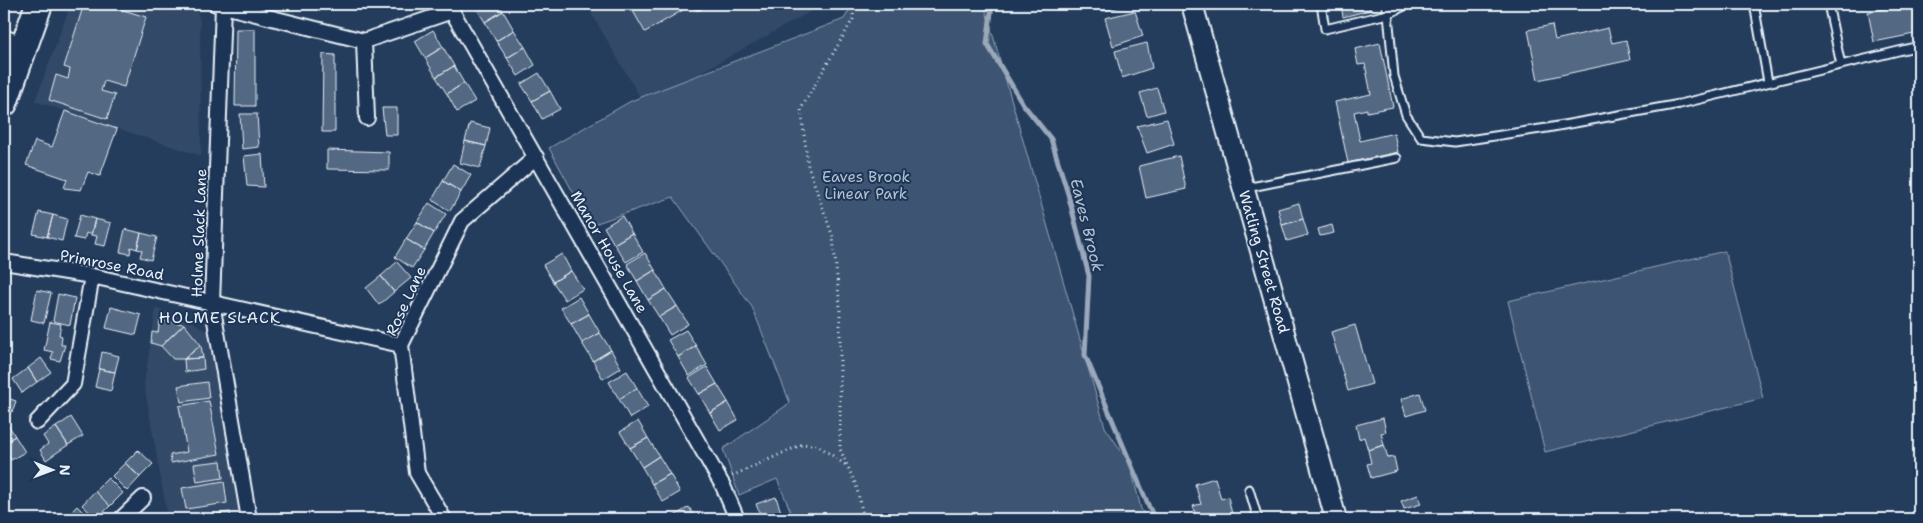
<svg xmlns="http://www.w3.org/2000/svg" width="1923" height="523" font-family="'Shantell Sans',sans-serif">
	<rect width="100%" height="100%" fill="#253d5d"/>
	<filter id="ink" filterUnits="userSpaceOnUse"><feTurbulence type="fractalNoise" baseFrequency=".02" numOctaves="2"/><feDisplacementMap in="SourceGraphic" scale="10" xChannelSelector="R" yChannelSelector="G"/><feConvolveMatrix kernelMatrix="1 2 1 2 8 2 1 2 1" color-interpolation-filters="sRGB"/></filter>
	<g filter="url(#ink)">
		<path fill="#334a68" d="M71 4H192L196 7 200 21 201 156 35 101Z
			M586 4H824L644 104Z
			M156 309 192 321 215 338 246 519H168L144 384Z"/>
		<path fill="#3e5472" stroke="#93a2b5" d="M853 4H984L1105 427 1130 464 1141 509 1148 519H794L777 479 739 495 723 449 790 403 752 307 673 197 591 225 549 148 631 101 844 19Z
			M1725 251 1763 398 1545 452 1508 301Z"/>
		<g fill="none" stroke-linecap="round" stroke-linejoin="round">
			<path stroke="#99a8ba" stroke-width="5" d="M992 4 987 44 1023 104 1051 139 1068 194 1089 276 1085 355 1149 507 1155 519"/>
		</g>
		<path fill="#536782" stroke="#e8f1f8" d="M84 4H104L146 17 124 87 104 81 101 91 115 95 107 119 49 100 56 75 68 79 70 69 64 67Z
			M478 4H499L503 11 485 22 475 6Z
			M629 4H679L683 10 645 32Z
			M1101 4H1131L1103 11Z
			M1341 4H1368L1370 10 1343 17Z
			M1909 4H1919V33L1874 42 1868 12Z
			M503 11 514 30 496 41 485 22Z
			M1135 11 1143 36 1113 46 1105 18Z
			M1552 25 1555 40 1608 28 1612 43 1626 40 1630 60 1538 80 1528 30Z
			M236 29H255V106H235Z
			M433 30 443 47 425 58 415 41Z
			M514 30 525 47 507 58 496 41Z
			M1147 43 1152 68 1122 78 1115 51Z
			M1380 43 1393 107 1367 112V109L1354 112 1360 141 1394 133 1398 152 1348 163 1335 102 1371 94 1365 64 1358 65 1355 49Z
			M443 47 454 66 436 77 425 58Z
			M525 47 535 65 518 76 507 58Z
			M323 54 335 55V132H322Z
			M454 66 464 83 447 94 436 77Z
			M539 73 550 91 532 101 521 84Z
			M464 83 475 101 457 112 447 94Z
			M1157 88 1164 111 1147 116 1140 93Z
			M550 91 560 109 542 119 532 101Z
			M382 108H397V135H385Z
			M65 111 117 129 100 176 88 172 81 190 64 188 67 179 26 165 35 141 52 147Z
			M240 114H257L259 147 242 149Z
			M1167 119 1174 144 1147 153 1137 126Z
			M470 123 490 128 486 146 465 141Z
			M465 141 486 146 480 168 460 163Z
			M327 150 389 152V170L327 169Z
			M262 154 264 187 247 186 244 156Z
			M1179 156 1186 189 1146 198 1139 166Z
			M453 164 471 175 461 192 443 181Z
			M443 181 461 192 450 211 432 200Z
			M429 203 446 214 434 233 417 222Z
			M1299 203 1303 219 1282 225 1278 209Z
			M39 212 53 215 47 237 33 234Z
			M53 215 67 219 62 241 47 237Z
			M80 215 95 219 91 235 86 233 84 240 74 238Z
			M622 216 632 233 614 244 604 227Z
			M95 219 111 223 105 246 95 244 97 236 91 235Z
			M1303 219 1308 235 1287 241 1282 225Z
			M417 222 434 233 424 250 406 239Z
			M1332 225 1334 233 1320 236 1318 229Z
			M125 229 141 233 137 249 131 247 130 254 120 252Z
			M141 233 157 237 151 260 140 257 142 250 137 249Z
			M632 233 643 252 626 262 614 244Z
			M406 239 424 250 412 268 395 257Z
			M645 253 655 270 637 281 627 264Z
			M562 254 571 271 553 282 543 265Z
			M397 262 411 278 394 292 381 276Z
			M655 270 666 289 648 300 637 281Z
			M571 271 583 289 565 300 553 282Z
			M381 276 394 292 379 305 366 288Z
			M666 289 677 306 659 317 648 300Z
			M37 290 51 293 44 323 31 320Z
			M58 294 75 298 70 325 53 321Z
			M579 297 589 314 571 324 561 308Z
			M677 306 688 324 670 335 659 317Z
			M111 307 141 315 136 335 106 328Z
			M589 314 600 333 582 343 571 324Z
			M160 320 184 324 161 346 151 343 152 332 158 333Z
			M50 322 61 324 59 335 62 336 61 345H65L60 361 51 359 53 352 44 350Z
			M184 324 201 345 184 359H173L161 346Z
			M1355 325 1372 384 1348 391 1331 332Z
			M686 330 696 346 678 357 668 340Z
			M600 333 611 350 593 361 582 343Z
			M201 345 203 358 184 359Z
			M696 346 707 365 689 376 678 357Z
			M611 350 621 368 603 379 593 361Z
			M102 352 119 356 115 372 99 369Z
			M41 358 51 372 37 382 28 368Z
			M203 358 204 369 185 372 184 359Z
			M707 367 717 384 699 394 689 378Z
			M28 368 37 382 22 393 13 379Z
			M99 369 115 372 111 391 95 387Z
			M627 371 637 388 619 399 609 382Z
			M207 382 209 398 181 402 178 386Z
			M717 384 728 402 710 413 699 394Z
			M637 388 648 407 630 418 619 399Z
			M1420 393 1425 410 1406 416 1401 399Z
			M4 397 16 401 12 412 4 409Z
			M209 401 219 454 171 463 170 455 187 452 179 406Z
			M728 402 738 420 720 430 710 413Z
			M71 417 83 436 68 445 56 427Z
			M1383 418 1386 432 1381 433 1384 445 1368 450 1364 437 1359 439 1356 425Z
			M6 421 15 436 4 443V423Z
			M638 421 648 438 630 448 620 432Z
			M56 427 68 445 46 460 40 450 48 444 43 436Z
			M15 436 25 452 11 460 4 449V443Z
			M648 438 659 456 642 467 630 448Z
			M1384 445 1388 458 1394 457 1397 471 1371 478 1367 464 1371 463 1368 450Z
			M138 450 153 464 140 477 125 463Z
			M659 456 670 474 652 484 642 467Z
			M221 461 223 478 197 482 194 464Z
			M125 463 140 477 127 491 112 476Z
			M670 474 680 492 663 502 652 484Z
			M108 478 123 493 110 506 95 491Z
			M1215 478 1221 499 1228 497 1232 514 1221 517 1222 519H1197L1193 506 1201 504 1195 484Z
			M224 481 227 503 186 509 182 488Z
			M95 491 110 506 97 519 82 505Z
			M1418 495 1421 504 1404 509 1401 501Z
			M776 497 782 515 771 519H762L756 504Z
			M77 506 90 519H64Z
			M689 507 696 519H671V518Z
			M230 512 231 519H204L203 516Z"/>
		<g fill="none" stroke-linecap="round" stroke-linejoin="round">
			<g stroke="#e8f1f8" stroke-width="11">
				<path id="lane" d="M1321 4 1325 29 1388 14 1386 4
					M1408 4 1388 14 1394 76 1406 115 1421 138 1455 142 1547 128 1680 104 1919 46
					M1754 4 1768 82
					M1828 4 1841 65
					M698 5 699 4
					M1246 188 1397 158
					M1249 489 1258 519"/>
			</g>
			<g stroke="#e8f1f8" stroke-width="18">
				<path id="street" d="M216 4 364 41 452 11
					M448 4 723 486 737 519
					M223 6 212 303 249 519
					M4 37 24 45
					M364 41 367 118
					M4 262 92 276 401 345
					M37 422 73 384 92 276
					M121 519 143 498
					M444 519 417 473 401 345 462 221 536 157"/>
			</g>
			<g stroke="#e8f1f8" stroke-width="24">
				<path id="secondary" d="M1192 4 1336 519"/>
			</g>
			<g stroke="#e8f1f8" stroke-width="30">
				<path id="highway" d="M4 103 39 4"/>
			</g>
			<path stroke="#e8f1f8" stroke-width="3" stroke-dasharray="1 4" stroke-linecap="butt" d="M854 4 853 19 801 109 808 166 833 237 840 307V449L856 485 864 519
				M732 476 803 444 819 446 847 466"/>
			<use href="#lane" stroke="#1d3557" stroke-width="7"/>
			<use href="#street" stroke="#1d3557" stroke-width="14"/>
			<use href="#secondary" stroke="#1d3557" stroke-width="20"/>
			<use href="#highway" stroke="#1d3557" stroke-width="26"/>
		</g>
	</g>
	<g text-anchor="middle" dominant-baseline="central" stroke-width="4" stroke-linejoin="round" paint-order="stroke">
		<g font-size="15" fill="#b5c2d0" stroke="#1d3557">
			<text x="866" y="177">Eaves Brook<tspan x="866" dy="17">Linear Park</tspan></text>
		</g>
		<g font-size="15" fill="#e8f1f8" stroke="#1d3557">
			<text transform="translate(199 233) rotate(-88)">Holme Slack Lane</text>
			<text transform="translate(609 252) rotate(60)">Manor House Lane</text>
			<text transform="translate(1264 262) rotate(74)">Watling Street Road</text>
			<text transform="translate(112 265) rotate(11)">Primrose Road</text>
			<text transform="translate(406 301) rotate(-65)">Rose Lane</text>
		</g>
		<g font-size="16" font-style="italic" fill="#b4c1ce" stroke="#1d3557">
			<text transform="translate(1087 225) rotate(76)">Eaves Brook</text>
		</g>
		<g font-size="16" letter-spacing="1" fill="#e8f1f8" stroke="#1d3557">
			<text x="220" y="317">HOLME SLACK</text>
		</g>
	</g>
	<rect width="1923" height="523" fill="none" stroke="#1d3557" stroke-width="20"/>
	<rect x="10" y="10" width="1903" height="503" fill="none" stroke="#e8f1f8" stroke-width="2" filter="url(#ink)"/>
	<g transform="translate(52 470) rotate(91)" stroke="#1d3557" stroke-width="4" paint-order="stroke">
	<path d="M0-4L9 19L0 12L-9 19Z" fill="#e8f1f8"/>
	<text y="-8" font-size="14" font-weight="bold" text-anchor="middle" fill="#e8f1f8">N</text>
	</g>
</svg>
